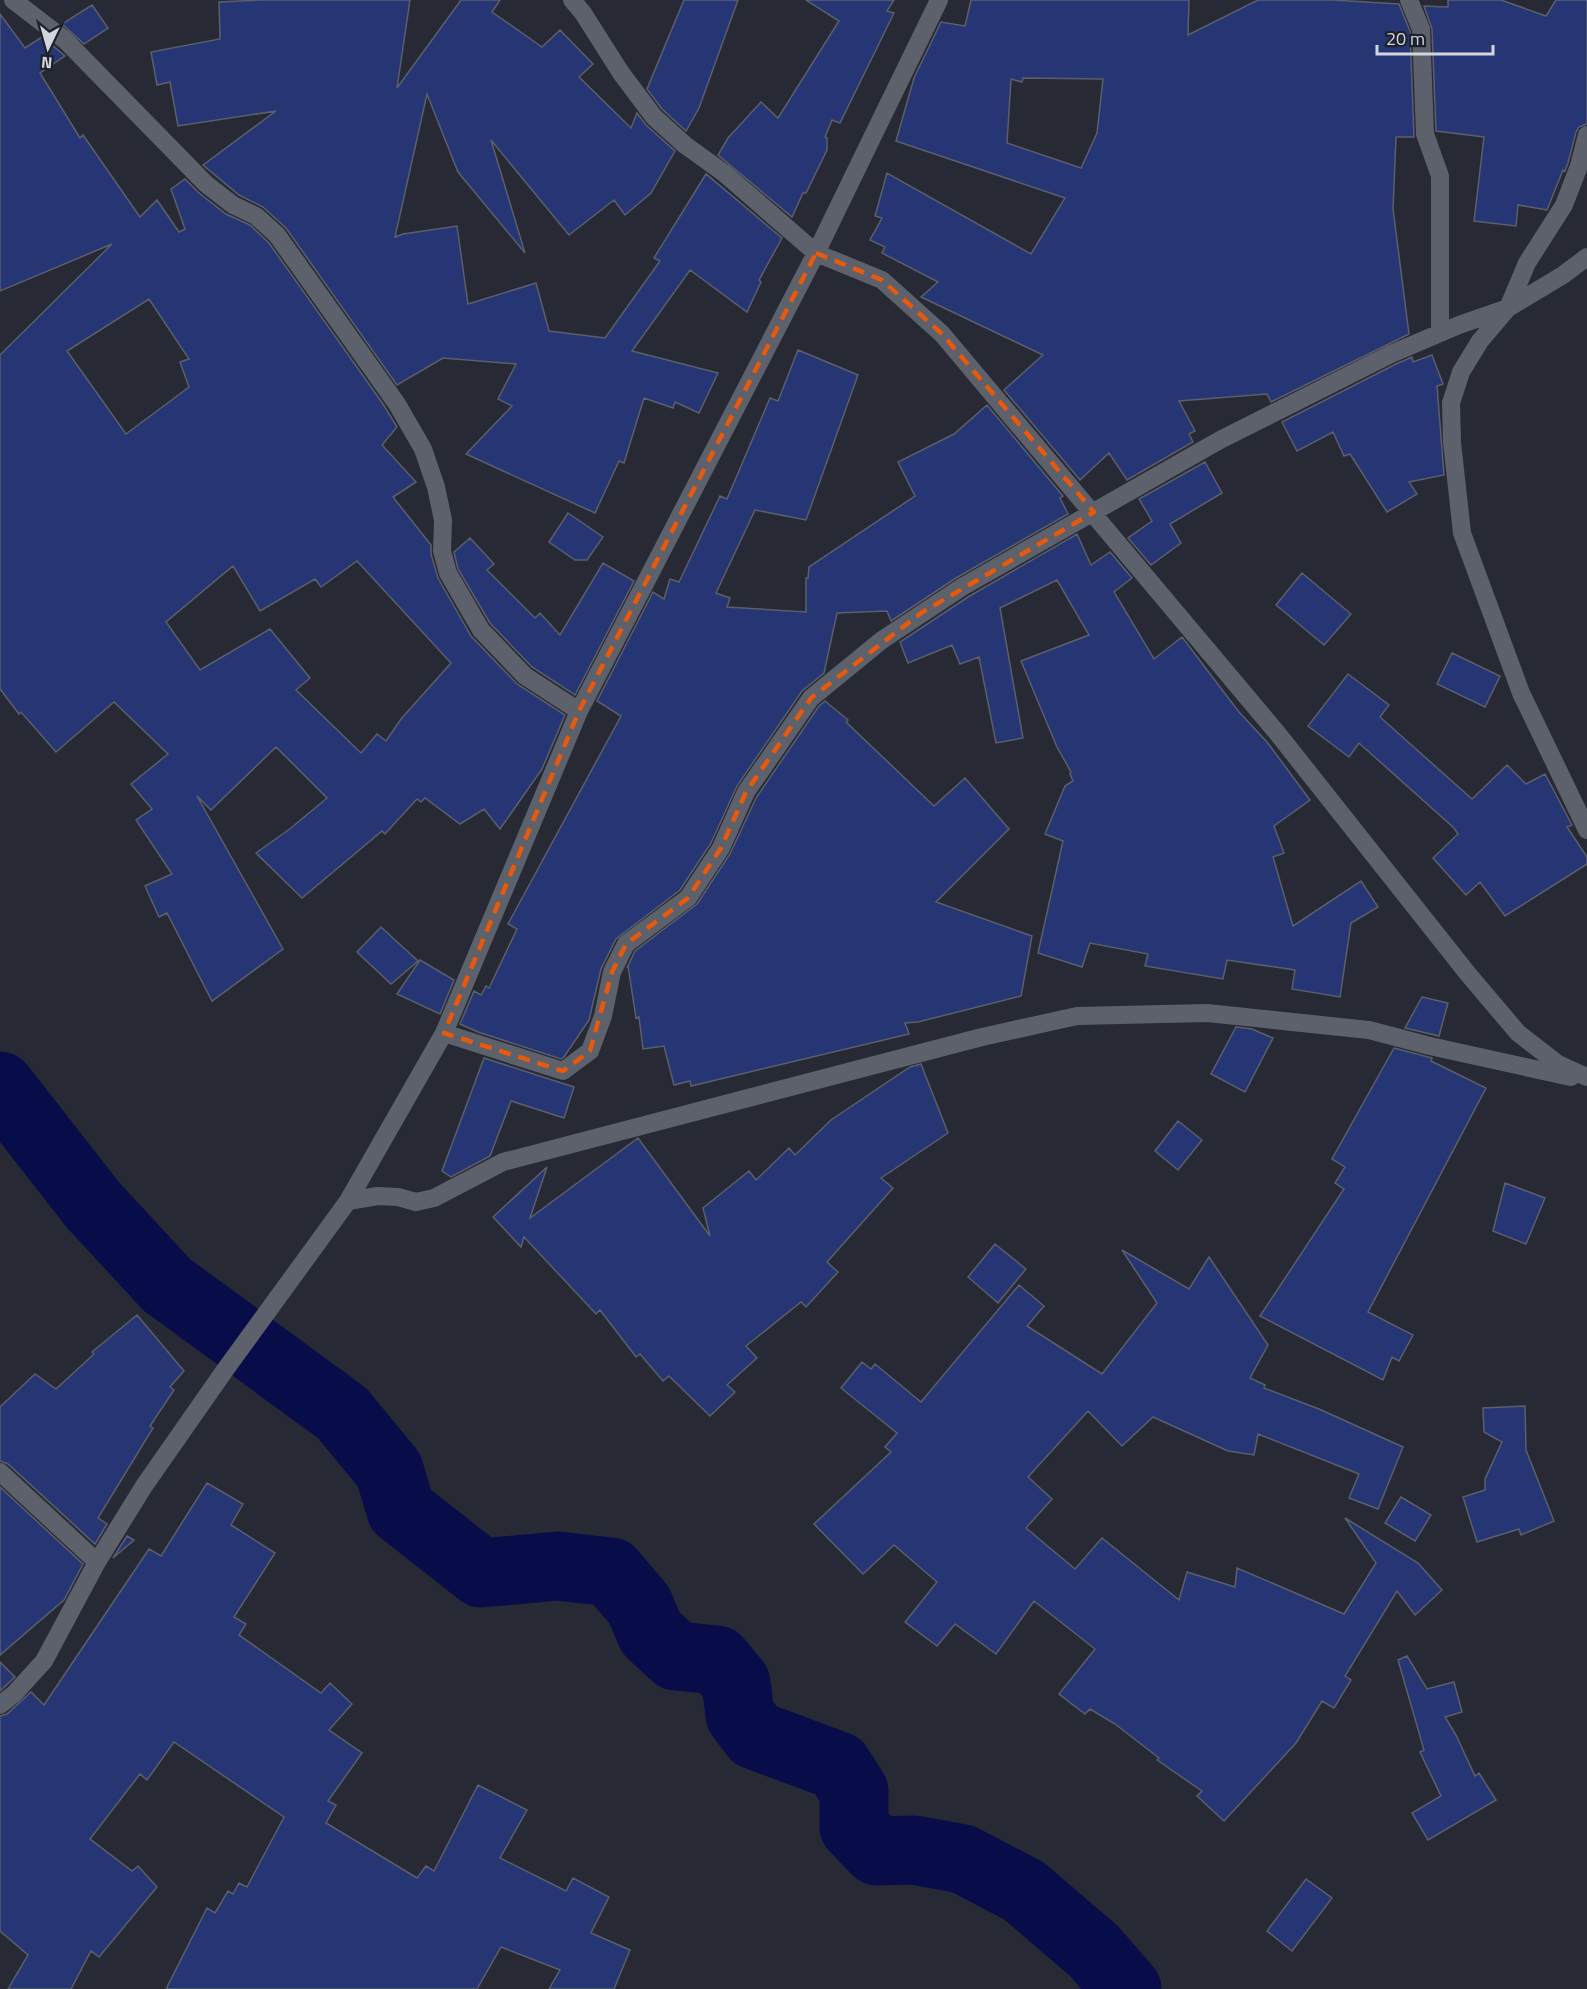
<svg xmlns="http://www.w3.org/2000/svg" width="1587" height="1989" font-family="'Titillium Web',sans-serif">
	<rect width="100%" height="100%" fill="#272a35"/>
	<g fill="none" stroke-linecap="round" stroke-linejoin="round">
		<path stroke="#080c49" stroke-width="69" d="M0 1086 93 1205 167 1285 342 1413 389 1470 401 1510 481 1573 558 1566 611 1572 639 1605 651 1633 676 1656 717 1660 736 1683 740 1715 755 1735 838 1766 854 1791V1827L877 1851 914 1850 963 1859 1024 1891 1094 1951 1127 1989"/>
	</g>
	<path fill="#263675" stroke="#5b5f6b" stroke-width="1.5" fill-rule="evenodd" d="M262 0H410L397 88 461 0H500L492 12 542 47 560 30 593 64 579 77 631 128 637 113 646 125 675 151 651 193 625 215 614 200 569 235 491 140 525 253 458 172 427 94 395 237 403 234 457 226 468 304 536 283 549 331 605 338 660 261 654 258 706 174 782 238 759 280 761 282 747 312 690 270 632 351 718 373 699 413 675 402 673 408 644 398 624 463 619 461 595 513 466 454 512 406 498 399 516 364 443 358 397 385 286 228 263 207 239 195 203 165 276 111 178 126 170 82 157 85 151 52 220 39 219 2Z
		M684 0H738L699 108 686 131 662 109 647 89Z
		M806 0H894L887 11 894 13 840 123 832 120 825 137 827 138V150L806 193H803L792 217 718 155 728 138 761 102 778 118 839 21Z
		M971 0H1189L1188 35 1258 0H1333L1399 4 1410 31 1414 137H1396L1393 209 1409 334 1271 402 1267 394 1179 401 1195 431 1189 434 1193 442 1127 480 1109 453 1080 480 1004 390 1043 355 921 297 938 282 882 253 885 247 870 240 882 218 875 216 887 173 1031 254 1065 198 896 141 914 78 941 22 965 26ZM1023 78 1103 79 1097 133 1081 168 1007 143 1011 79 1022 82Z
		M1448 0H1501L1546 16 1556 0H1587V124L1579 127 1576 132 1568 163 1565 171 1563 170 1547 210 1518 205 1516 226 1474 221 1484 137 1436 131 1432 29 1424 6 1448 7Z
		M92 5 108 28 84 44 62 24Z
		M0 14 25 48 42 37 65 56 40 73 80 138 83 135 140 217 157 200 179 232 185 229 171 189 185 179 199 193 226 214 250 225 269 243 383 404 397 427 382 445 416 482 393 497 431 545V554L438 578 471 636 517 684 565 715 542 769 500 829 484 809 460 824 425 798 421 802 417 799 385 834 382 831 302 898 256 853 291 828 327 798 276 747 211 810 197 796 283 949 212 1001 167 913 159 917 145 886 172 874 136 820 152 809 131 784 168 754 114 702 56 752 21 712 19 714 0 689V355L112 244 0 291ZM149 299 189 359 180 362 189 387 126 434 67 351ZM357 561 451 663 401 719 386 741 377 734 361 753 296 690 310 678 270 629 200 670 166 622 233 566 260 611 315 579 321 587Z
		M798 350 858 375 806 520 755 510 716 593 730 598 727 607 806 612V578H808L809 567 915 496 898 462 954 434 987 405 1063 496 1060 498 1068 514 956 578 891 621 887 611 837 613 824 673 802 691 737 786 711 843 680 890 616 939 601 969 589 1020 564 1057 561 1059 478 1032 460 1024 474 991 481 995 486 986 489 988 517 929 508 924 621 716 597 701 653 592 664 599 670 579 679 582 720 496 727 499 770 398 778 401Z
		M1432 355 1443 384 1437 386 1444 475 1409 482 1417 494 1387 512 1350 454 1344 456 1333 432 1297 451 1282 422 1396 364 1412 357 1413 362Z
		M1205 462 1222 493 1170 524 1181 543 1151 565 1128 538 1152 521 1139 499Z
		M568 513 603 537 587 560H575L549 542Z
		M1077 534 1091 565 1110 552 1132 578 1114 592 1154 659 1182 637 1239 712 1267 742 1310 800 1274 826 1284 853 1273 857 1293 926 1361 881 1378 907 1351 923 1340 997 1292 989 1295 970 1227 960 1223 979 1145 966 1148 954 1090 943 1082 967 1038 953 1063 841 1045 834 1065 786 1073 781 1070 774 1071 772 1057 747 1021 661 1089 635 1057 580 1000 608 1023 738 996 743 979 657 960 664 952 645 908 663 900 642 968 597Z
		M470 538 494 564 487 570 535 618 540 613 560 635 603 563 634 581 575 695 532 667 490 623 458 569 454 552Z
		M1302 573 1351 614 1324 645 1276 605Z
		M1452 653 1500 676 1485 707 1437 684Z
		M1348 674 1389 705 1380 717 1472 799 1507 765 1526 784 1545 774 1572 825 1567 827 1587 857V864L1505 916 1480 882 1466 895 1433 858 1458 834 1454 828 1359 743 1349 757 1308 726Z
		M825 701 848 720 846 722 934 806 965 778 1009 829 936 902 1032 936 1021 996 918 1022 905 1023 909 1034 691 1086 690 1081 674 1085 664 1046 643 1049 639 1017 636 1018 628 966 627 968 635 951 697 904 730 854 756 798 819 706Z
		M381 927 418 961 391 984 357 952Z
		M420 960 454 980 440 1014 397 994Z
		M1422 997 1448 1003 1439 1036 1405 1028Z
		M1236 1027 1252 1029 1273 1038 1245 1092 1211 1074Z
		M1394 1048 1432 1058 1431 1061 1486 1088 1368 1312 1413 1335 1399 1361 1392 1357 1383 1380 1260 1316 1344 1189 1335 1183 1345 1167 1332 1159Z
		M484 1058 574 1087 564 1118 511 1101 490 1156 451 1177 442 1171Z
		M921 1064 948 1133 881 1178 893 1188 827 1262 838 1272 806 1307 801 1302 746 1346 757 1358 727 1385 735 1392 710 1416 669 1376 663 1381 640 1354 636 1357 600 1310 596 1314 524 1237 521 1247 493 1217 547 1167 530 1218 638 1138 710 1236 703 1208 749 1171 756 1180 789 1148 795 1155 831 1120 910 1067Z
		M1178 1121 1202 1140 1178 1170 1155 1151Z
		M1505 1183 1545 1198 1526 1244 1493 1231Z
		M995 1244 1026 1269 998 1303 968 1277Z
		M1122 1250 1189 1289 1209 1257 1268 1345 1250 1378 1265 1385 1264 1388 1319 1409 1403 1447 1378 1509 1349 1498 1359 1474 1258 1434 1254 1455 1228 1451 1153 1417 1122 1446 1088 1411 1028 1477 1052 1499 1026 1528 1075 1569 1102 1538 1179 1600 1187 1572 1235 1587 1237 1568 1344 1614 1376 1563 1345 1518 1418 1563 1442 1590 1415 1615 1397 1591 1345 1676 1351 1680 1334 1708 1322 1701 1296 1743 1224 1821 1197 1796 1202 1791 1157 1760 1159 1758 1115 1724 1090 1709 1085 1714 1059 1694 1095 1649 1034 1601 996 1654 955 1624 937 1646 905 1622 937 1582 894 1545 863 1574 814 1524 891 1452 885 1447 897 1433 841 1388 862 1362 871 1369 875 1364 921 1402 1019 1285 1044 1306 1027 1326 1102 1374 1157 1303Z
		M137 1315 184 1371 170 1387 174 1390 150 1426 153 1428 98 1518 107 1524 95 1544 8 1464 0 1461V1407L35 1374 56 1389 94 1354 92 1352Z
		M1525 1406 1526 1450 1554 1521 1521 1535 1519 1529 1477 1542 1463 1497 1485 1490V1479L1502 1442 1484 1432 1483 1408Z
		M207 1483 243 1504 231 1525 275 1553 234 1617 246 1624 239 1635 321 1693 330 1683 352 1704 329 1730 362 1753 328 1801 336 1805 326 1823 417 1878 426 1866 434 1871 478 1785 527 1810 500 1858 566 1891 573 1878 609 1897 591 1933 630 1950 614 1989H549L560 1970 501 1947 477 1989H166L207 1908 215 1913 228 1891 233 1894 239 1883 247 1887 284 1817 174 1742 147 1780 140 1774 90 1839 132 1871 138 1866 157 1887 99 1957 91 1951 71 1989H8L28 1955 0 1931V1716L7 1714 31 1692 44 1705 149 1549 161 1556Z
		M0 1487 83 1564 64 1600 0 1655Z
		M1401 1497 1431 1515 1415 1541 1385 1523Z
		M127 1536 134 1540 113 1558Z
		M1407 1656 1427 1689 1454 1682 1462 1712 1445 1717 1456 1735 1475 1776 1479 1773 1496 1800 1428 1840 1412 1813 1441 1796 1420 1752 1424 1750 1398 1660Z
		M0 1662 15 1677 0 1691Z
		M1306 1879 1332 1898 1292 1951 1267 1931Z"/>
	<g fill="none" stroke-linecap="round" stroke-linejoin="round">
		<path stroke="#5c616c" stroke-width="18" d="M13 0 65 40 206 184 233 205 256 216 277 235 397 404 423 449 436 487 443 520 442 551 448 573 481 630 525 676 579 711
			M572 0 583 13 621 73 654 117 685 145 724 173 816 253 882 280 942 334 1278 734 1468 974 1518 1033 1558 1064 1587 1077
			M1409 0 1421 29 1425 134 1440 176V333
			M1587 135 1579 166 1564 205 1527 263 1508 308 1480 341 1461 372 1451 403 1452 442 1462 533 1521 693 1587 830
			M444 1033 563 1071 590 1051 603 1016 612 972 626 944 688 898 721 848 746 792 811 698 882 640 962 587 1220 440 1391 354 1459 325 1508 308 1563 275 1587 257
			M348 1201 378 1196 398 1197 416 1202 434 1198 503 1162 982 1037 1077 1016 1207 1013 1369 1030 1430 1046 1571 1077
			M0 1472 97 1562
			M0 1705 14 1694 44 1661 97 1562 144 1486 225 1370 348 1201 444 1033 579 711 816 253 939 0"/>
	</g>
	<path fill="none" stroke="#e8590c" stroke-width="4.5" stroke-dasharray="12 8" stroke-linejoin="round" d="M816 253 882 280 942 334 1094 512 921 613 811 698 746 792 721 848 688 898 626 944 612 972 590 1051 563 1071 444 1033 579 711Z"/>
	<g transform="translate(48 48) rotate(185)" stroke="#1d212b" stroke-width="4.5" paint-order="stroke">
	<path d="M0-4.5L10 22L0 15L-10 22Z" fill="#d2d5dc"/>
	<text y="-9" font-size="16" font-weight="bold" text-anchor="middle" fill="#d2d5dc">N</text>
	</g>
	<path d="M1377 45v9h116v-9" fill="none" stroke="#d2d5dc" stroke-width="3"/>
	<text x="1386" y="45" font-size="18" fill="#d2d5dc" stroke="#1d212b" stroke-width="4.5" paint-order="stroke">20 m</text>
</svg>
